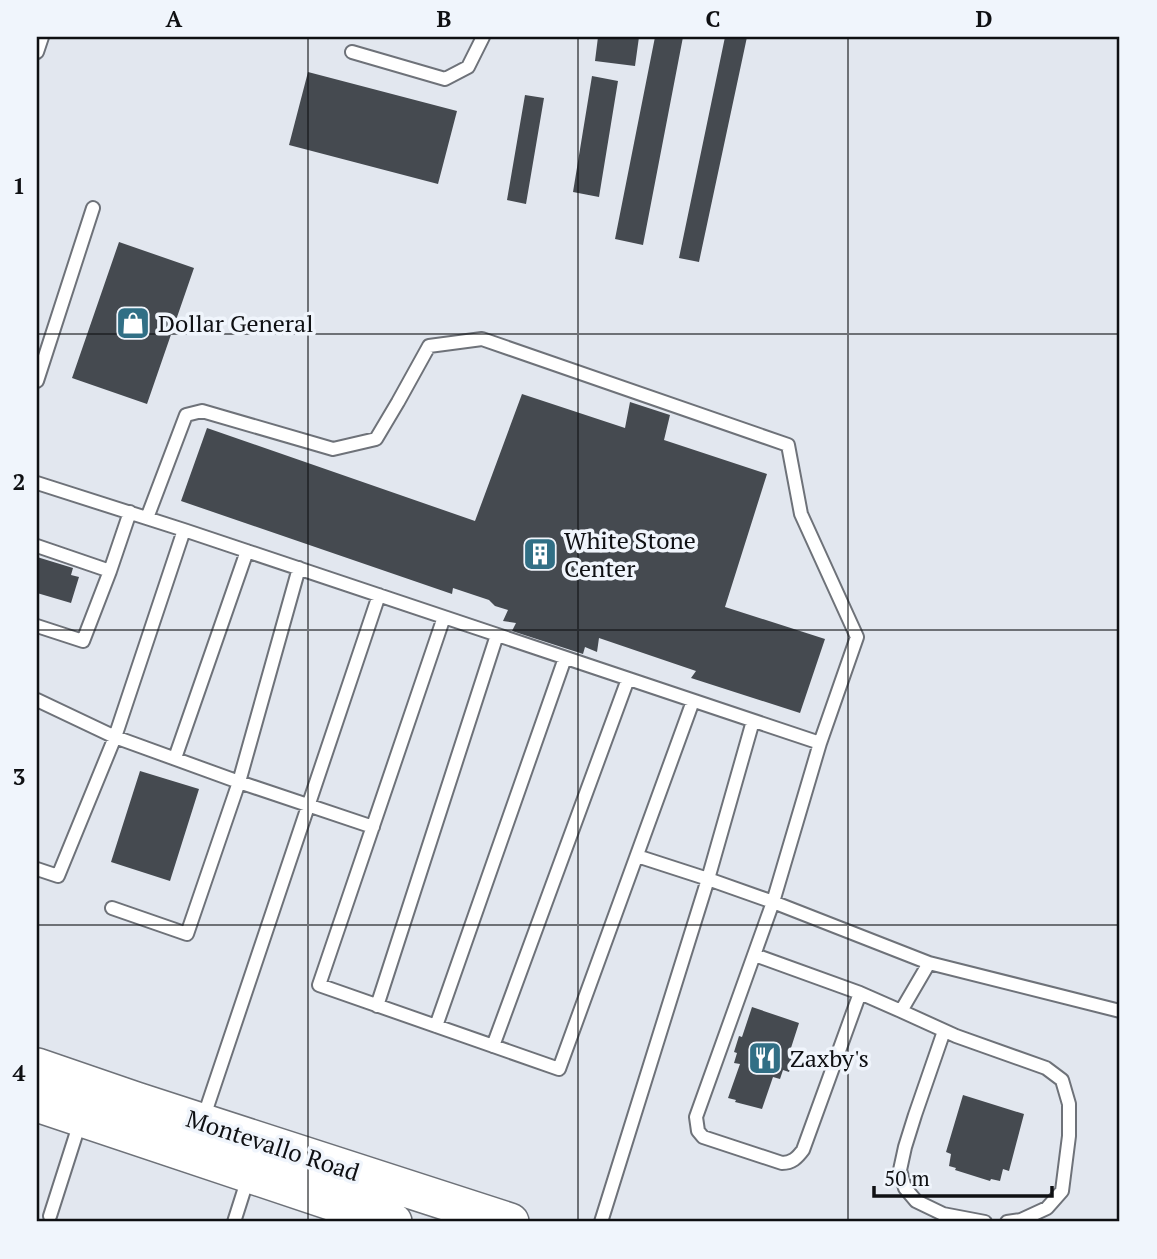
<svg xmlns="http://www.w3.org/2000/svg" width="1157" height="1259" font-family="'PT Serif',serif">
	<rect width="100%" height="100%" fill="#e2e7ef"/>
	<path fill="#454a50" d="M598 37H639L635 66 595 61Z
		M655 37H683L643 245 615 239Z
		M725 37H747L699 262 679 258Z
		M308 72 457 111 438 184 289 145Z
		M592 76 618 81 599 197 573 192Z
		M525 95 544 98 526 204 507 200Z
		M119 242 194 268 147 404 72 378Z
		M522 394 625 428 630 402 670 415 664 440 767 474 725 607 825 639 800 713 691 678 696 671 599 638 597 652 585 647 583 654 512 631 516 623 503 621 508 610 495 606 489 600 453 588 452 594 181 501 207 428 475 521Z
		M37 557 73 568 71 575 79 577 71 603 37 593Z
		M140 771 199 789 170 881 111 862Z
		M752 1007 799 1023 790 1051 796 1052 789 1072 783 1070 780 1079 773 1077 762 1109 735 1102 736 1100 728 1098 740 1064 734 1063 737 1053 734 1052 739 1036 742 1037Z
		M963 1095 1024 1114 1009 1171 1003 1169 1000 1181 991 1179 990 1181 955 1170 956 1168 949 1166 951 1154 946 1152Z"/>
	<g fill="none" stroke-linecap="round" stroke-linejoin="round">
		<g stroke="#6e7279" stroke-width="16">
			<path id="service" d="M37 52 42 37
				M352 52 445 79 468 67 483 37
				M37 381 93 208
				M37 483 184 530 820 743
				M147 518 186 415 202 411 333 449 376 439 398 402 429 346 482 339 788 445 801 514 857 637 820 743 773 902 696 1117 698 1131 703 1137 782 1163C792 1163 797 1158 803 1150L860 993
				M184 530 115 737 239 782 373 827
				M37 546 110 571
				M444 617 319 985 559 1069 693 701
				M37 626 83 641 110 571 130 512
				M37 700 115 737 58 876 37 869
				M175 758 247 551
				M637 856 708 879 753 721
				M112 908 187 934 239 782 299 568
				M755 955 860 993 901 1011 929 963
				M377 1006 497 635
				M901 1011 956 1036 1046 1068 1062 1080 1069 1104V1136L1062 1191 1047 1208 1021 1220 1007 1222
				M436 1026 565 658
				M944 1031 915 1115 905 1147 900 1170 905 1188 916 1201 943 1214 985 1222
				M493 1046 628 679
				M203 1119 379 595
				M50 1216 81 1119
				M234 1222 248 1178
				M601 1222 708 879 773 902 929 963 1120 1011"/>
		</g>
		<g stroke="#6e7279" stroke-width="40">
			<path id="secondary" d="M37 1067 136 1101 510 1222
				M37 1103 393 1222"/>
		</g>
		<use href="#service" stroke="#fff" stroke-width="12"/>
		<use href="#secondary" stroke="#fff" stroke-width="37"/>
	</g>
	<path fill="none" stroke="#0f1013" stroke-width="2" stroke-opacity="0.55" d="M308 37V1222M578 37V1222M848 37V1222M37 334H1120M37 630H1120M37 925H1120"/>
	<defs>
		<g id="shop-square" transform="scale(1.75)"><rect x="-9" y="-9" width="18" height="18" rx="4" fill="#316f85" stroke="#f0f5fc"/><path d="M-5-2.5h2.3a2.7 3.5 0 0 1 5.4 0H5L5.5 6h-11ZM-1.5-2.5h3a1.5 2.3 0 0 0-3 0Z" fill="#fff"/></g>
		<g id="building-square" transform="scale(1.75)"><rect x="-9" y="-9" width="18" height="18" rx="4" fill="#316f85" stroke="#f0f5fc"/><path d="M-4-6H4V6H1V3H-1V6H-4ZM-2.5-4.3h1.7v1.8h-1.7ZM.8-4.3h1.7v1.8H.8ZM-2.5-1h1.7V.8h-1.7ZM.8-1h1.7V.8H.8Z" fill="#fff"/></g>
		<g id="restaurant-square" transform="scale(1.75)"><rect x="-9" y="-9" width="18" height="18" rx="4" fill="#316f85" stroke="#f0f5fc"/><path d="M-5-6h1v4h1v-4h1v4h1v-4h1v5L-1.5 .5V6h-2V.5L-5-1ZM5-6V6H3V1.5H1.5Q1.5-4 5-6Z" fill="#fff"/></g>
	</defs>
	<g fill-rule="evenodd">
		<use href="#shop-square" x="133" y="323"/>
		<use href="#building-square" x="540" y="554"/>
		<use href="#restaurant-square" x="765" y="1058"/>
	</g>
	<g text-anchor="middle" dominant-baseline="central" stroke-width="7" stroke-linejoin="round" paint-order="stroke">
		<g font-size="24" fill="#0f1013" stroke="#f0f5fc" text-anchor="start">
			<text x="158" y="323">Dollar General</text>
			<text x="564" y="540">White Stone<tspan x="564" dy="28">Center</tspan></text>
			<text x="790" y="1058">Zaxby's</text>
		</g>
		<g font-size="24" fill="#0f1013" stroke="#f0f5fc">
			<text transform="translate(273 1145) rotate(18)">Montevallo Road</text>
		</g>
	</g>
	<rect width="1157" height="1259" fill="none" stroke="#f0f5fc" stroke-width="77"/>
	<path d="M874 1186v10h178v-10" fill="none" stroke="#0f1013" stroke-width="3.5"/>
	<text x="884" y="1186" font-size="21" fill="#0f1013" stroke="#f0f5fc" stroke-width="5" paint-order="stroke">50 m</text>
	<rect x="38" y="38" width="1080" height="1182" fill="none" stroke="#0f1013" stroke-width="2.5"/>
	<g font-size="23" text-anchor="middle" font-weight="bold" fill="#0f1013">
		<text x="174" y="27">A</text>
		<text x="444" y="27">B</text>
		<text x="713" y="27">C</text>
		<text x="984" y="27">D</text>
		<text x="19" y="194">1</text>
		<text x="19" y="490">2</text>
		<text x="19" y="785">3</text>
		<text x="19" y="1081">4</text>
	</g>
</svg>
